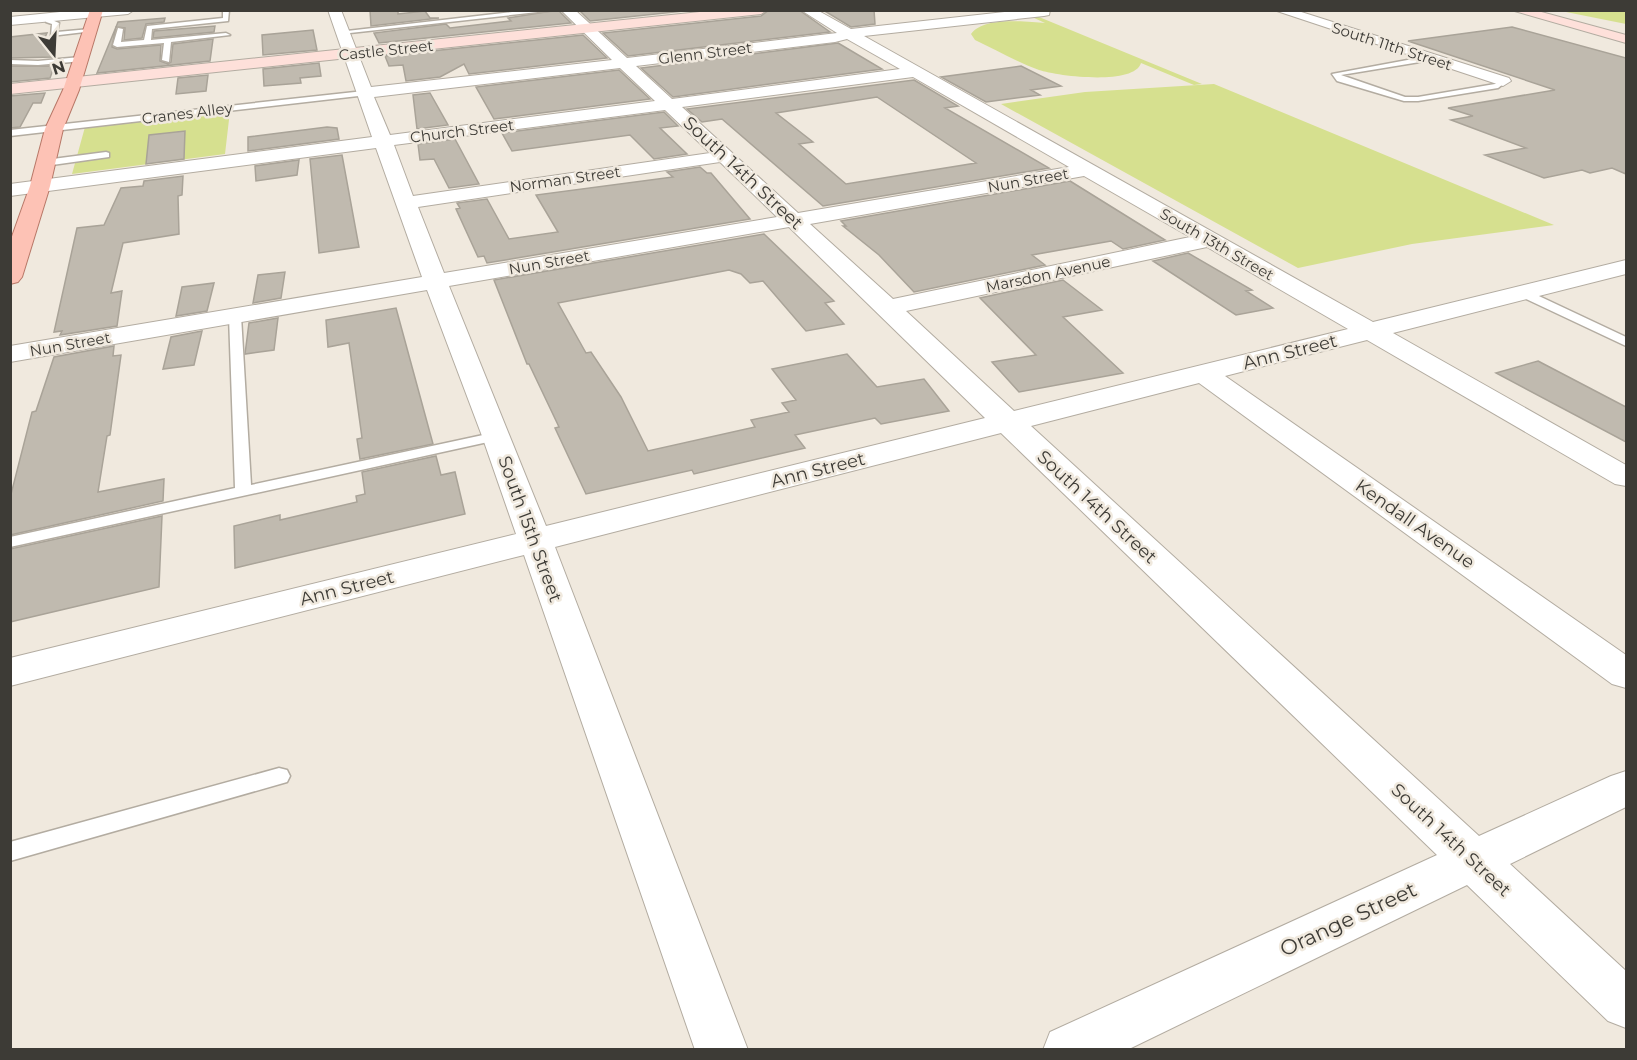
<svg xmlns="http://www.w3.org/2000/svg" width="1637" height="1060" font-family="Montserrat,sans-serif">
	<rect width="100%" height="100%" fill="#f0e9de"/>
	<path fill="#d6e08f" d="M1561 11H1626V24Z
		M1032 17H1039L1202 84 1194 85 1141 63C1134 86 1057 76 1039 70 1017 62 996 50 975 40L971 34C984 16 1026 22 1045 23Z
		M1214 84 1554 225 1412 244 1298 268 1001 104 1085 92Z
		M230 111 225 154 72 174 85 127Z"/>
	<path fill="#c0baaf" stroke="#a9a398" stroke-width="1.5" fill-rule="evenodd" d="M370 10H398V14L425 11 430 18H439L371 26Z
		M558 10 571 23 379 43 374 33 446 24 450 28 511 21 508 18Z
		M579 10H693L590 21Z
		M769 10H799L830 32 628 56 603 33 761 16Z
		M823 10H874L875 24 851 27Z
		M165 18 164 22 146 24 142 38 124 40 125 28 116 27 118 22Z
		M215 26 214 32 153 38 154 31Z
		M116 27 112 47 117 49 161 45 160 61 168 64 171 62 173 44 213 39 210 61 97 73Z
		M1512 27 1626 58V174L1612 168 1590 173 1582 170 1544 178 1485 155 1526 148 1451 120 1473 116 1448 108 1555 90 1408 41Z
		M313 30 317 50 263 55 262 35Z
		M47 33 42 44 56 42 53 52 56 51 54 57 10 58V37Z
		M583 35 607 58 469 74 464 64 440 77 406 81 403 65 389 66 385 56Z
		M838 43 882 69 673 97 641 68Z
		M319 63 321 76 300 78 301 83 264 86 263 69Z
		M10 66H51L54 67 50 78 10 82Z
		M1021 66 1061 86 1031 90 1040 95 986 102 941 77Z
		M619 70 650 99 494 119 476 87Z
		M208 75 206 91 176 94 178 78Z
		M914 80 958 106 945 108 1049 168 823 206 722 119 702 122 687 109ZM877 97 976 163 846 184 799 144 813 142 776 113Z
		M45 93 41 103H33L20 127 10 128V96Z
		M430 93 448 125 417 129 413 95Z
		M664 112 678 126 660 128 687 154 654 159 630 135 512 151 502 133Z
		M327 127 337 128 339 139 248 151V137Z
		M185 131 184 159 146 164 149 135Z
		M455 139 479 184 449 188 434 159 420 160 418 144Z
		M342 155 359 247 319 253 310 159Z
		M299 160 297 175 256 181 255 166Z
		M700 167 707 173H711L750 219 487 263 484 256 478 257 456 209 460 208 457 203 487 199 509 239 558 232 536 195 673 177 667 172Z
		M183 176 182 195 178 196 179 234 123 243 111 293 122 291 117 326 60 335 62 331 54 332 77 228 104 225 121 188 143 186 144 181Z
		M1070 181 1165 240 1123 249 1111 241 1032 255 1045 265 914 292 879 255 843 226H846L841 221Z
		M764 234 834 301 825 303 844 324 806 331 763 281 750 283 741 274 729 270 558 303 586 353 591 352 621 397 648 451 755 427 751 420 789 412 782 403 796 400 772 369 847 354 877 387 924 379 949 411 881 424 875 418 795 435 805 448 694 474 692 470 586 494 555 428 559 427 529 364H527L494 280Z
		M1188 253 1252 290 1246 291 1273 308 1236 315 1153 261Z
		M285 272 281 298 253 303 258 275Z
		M1063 280 1102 310 1063 317 1123 373 1019 392 992 362 1036 355 980 298Z
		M214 283 207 311 176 316 182 287Z
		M396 308 433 444 360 459 357 439 362 438 349 343 328 347 326 320Z
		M278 318 274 350 245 354 249 323Z
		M202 331 194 365 163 369 171 337Z
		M114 346 113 356 121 355 110 435 107 436 98 492 164 479 163 501 10 535V498L32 412 36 411 54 357Z
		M1538 361 1626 407V442L1496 373Z
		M436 456 441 475 455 472 465 514 235 568 234 526 280 515V520L357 502 356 496 365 494 362 472Z
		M162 516 159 587 10 622V549Z"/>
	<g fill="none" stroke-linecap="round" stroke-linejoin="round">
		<g stroke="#b3aca1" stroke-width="3">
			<path id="lane" d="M223 10H229L228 21 152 29 151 40 226 33 230 35 171 42 169 62 162 60 164 43 117 47 113 45 118 28 123 29 121 42 144 40 147 26 223 18Z
				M529 10H556L341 34 338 32Z
				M47 16H51L52 20 59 23 57 32 90 29 93 31 51 36 52 24 46 22Z
				M1429 56 1432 60 1341 75 1405 97H1418L1495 84 1503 79 1507 81 1498 88 1418 101H1404L1337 81 1332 74Z
				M80 57H83V61L38 65 10 64V60L38 61Z
				M364 91 368 93 367 95 10 136V130Z
				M106 152 109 153V157L45 166 40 163 45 160Z
				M1524 289 1626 337V346L1520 296V290Z
				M235 312 241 316 251 485 497 432 504 436 497 440 10 547V537L235 488 229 316Z
				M279 768 287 770 290 776 287 782 10 861V842Z"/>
		</g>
		<g stroke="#b3aca1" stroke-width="2">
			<path id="street" d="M80 10H134L128 14 10 25V17Z
				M328 10H341L371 87 612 60 561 10H575L627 58 837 33 801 10H817L851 29 1022 10H1050L1049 15 1044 16 864 36 1373 322 1626 260V274L1393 333 1626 465V486L1615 484 1367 340 1225 376 1626 655V688L1612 684 1199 383 1031 426 1479 836 1611 776 1626 771V807L1510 864 1626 971V1028L1608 1021 1467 885 1127 1050H1043L1050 1032 1437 855 1001 433 555 547 748 1050H695L524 555 10 686V658L516 534 482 436 427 290 10 362V346L422 277 376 148 10 196V184L372 137ZM847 39 900 69 672 99 636 66 835 42ZM620 68 655 101 390 135 374 97ZM913 77 1069 167 798 213 682 107ZM665 110 710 153 413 196 394 145ZM720 162 777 217 444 273 418 207ZM1084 176 1190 237 893 299 810 224ZM789 227 985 418 546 526 449 286ZM1207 247 1348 329 1014 411 906 311Z
				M1274 10H1295L1509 78 1511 81 1503 86 1497 84Z"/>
		</g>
		<g stroke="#b3aca1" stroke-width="2">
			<path id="secondary" d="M719 10H767L761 14 10 94V84Z
				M1511 10H1534L1626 35V43Z"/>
		</g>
		<g stroke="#b87868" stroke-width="2">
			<path id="primary" d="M90 10H103L79 90 63 129 50 186 22 277 18 282 10 284V242L30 186 45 129 63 90Z"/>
		</g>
		<use href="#lane" fill="#fff" fill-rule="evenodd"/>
		<use href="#street" fill="#fff" fill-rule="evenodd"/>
		<use href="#secondary" fill="#fee0da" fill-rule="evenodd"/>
		<use href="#primary" fill="#fdc2b5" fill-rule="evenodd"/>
	</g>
	<g text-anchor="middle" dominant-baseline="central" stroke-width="5" stroke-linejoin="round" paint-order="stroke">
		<g font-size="15" fill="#3d3b36" stroke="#f0e9de">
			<text transform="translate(1392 46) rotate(18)">South 11th Street</text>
			<text transform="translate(386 50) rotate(-6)">Castle Street</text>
			<text transform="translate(705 53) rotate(-7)">Glenn Street</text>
			<text transform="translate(187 113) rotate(-7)">Cranes Alley</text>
			<text transform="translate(462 131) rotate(-7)">Church Street</text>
			<text transform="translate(565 179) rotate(-8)">Norman Street</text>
			<text transform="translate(1028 180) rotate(-10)">Nun Street</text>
			<text transform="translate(1217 244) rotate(30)">South 13th Street</text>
			<text transform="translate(549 262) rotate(-10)">Nun Street</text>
			<text transform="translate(1048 274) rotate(-12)">Marsdon Avenue</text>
			<text transform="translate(70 344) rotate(-10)">Nun Street</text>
		</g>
		<g font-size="18" fill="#3d3b36" stroke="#f0e9de">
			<text transform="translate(743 173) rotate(43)">South 14th Street</text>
			<text transform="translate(1290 352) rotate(-14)">Ann Street</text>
			<text transform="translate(818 470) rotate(-14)">Ann Street</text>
			<text transform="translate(1097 507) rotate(43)">South 14th Street</text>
			<text transform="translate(1415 524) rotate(35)">Kendall Avenue</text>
			<text transform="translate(530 529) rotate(70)">South 15th Street</text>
			<text transform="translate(347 588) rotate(-14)">Ann Street</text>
			<text transform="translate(1451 840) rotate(43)">South 14th Street</text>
		</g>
		<g font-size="21" fill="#3d3b36" stroke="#f0e9de">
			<text transform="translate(1348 919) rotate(-25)">Orange Street</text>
		</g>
	</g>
	<rect width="1637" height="1060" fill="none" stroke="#3d3b36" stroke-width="24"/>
	<g transform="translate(54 54) rotate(162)" stroke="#f0e9de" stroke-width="4.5" paint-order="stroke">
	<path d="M0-4.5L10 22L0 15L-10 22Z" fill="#3d3b36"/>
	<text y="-9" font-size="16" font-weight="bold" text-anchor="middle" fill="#3d3b36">N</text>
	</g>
</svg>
